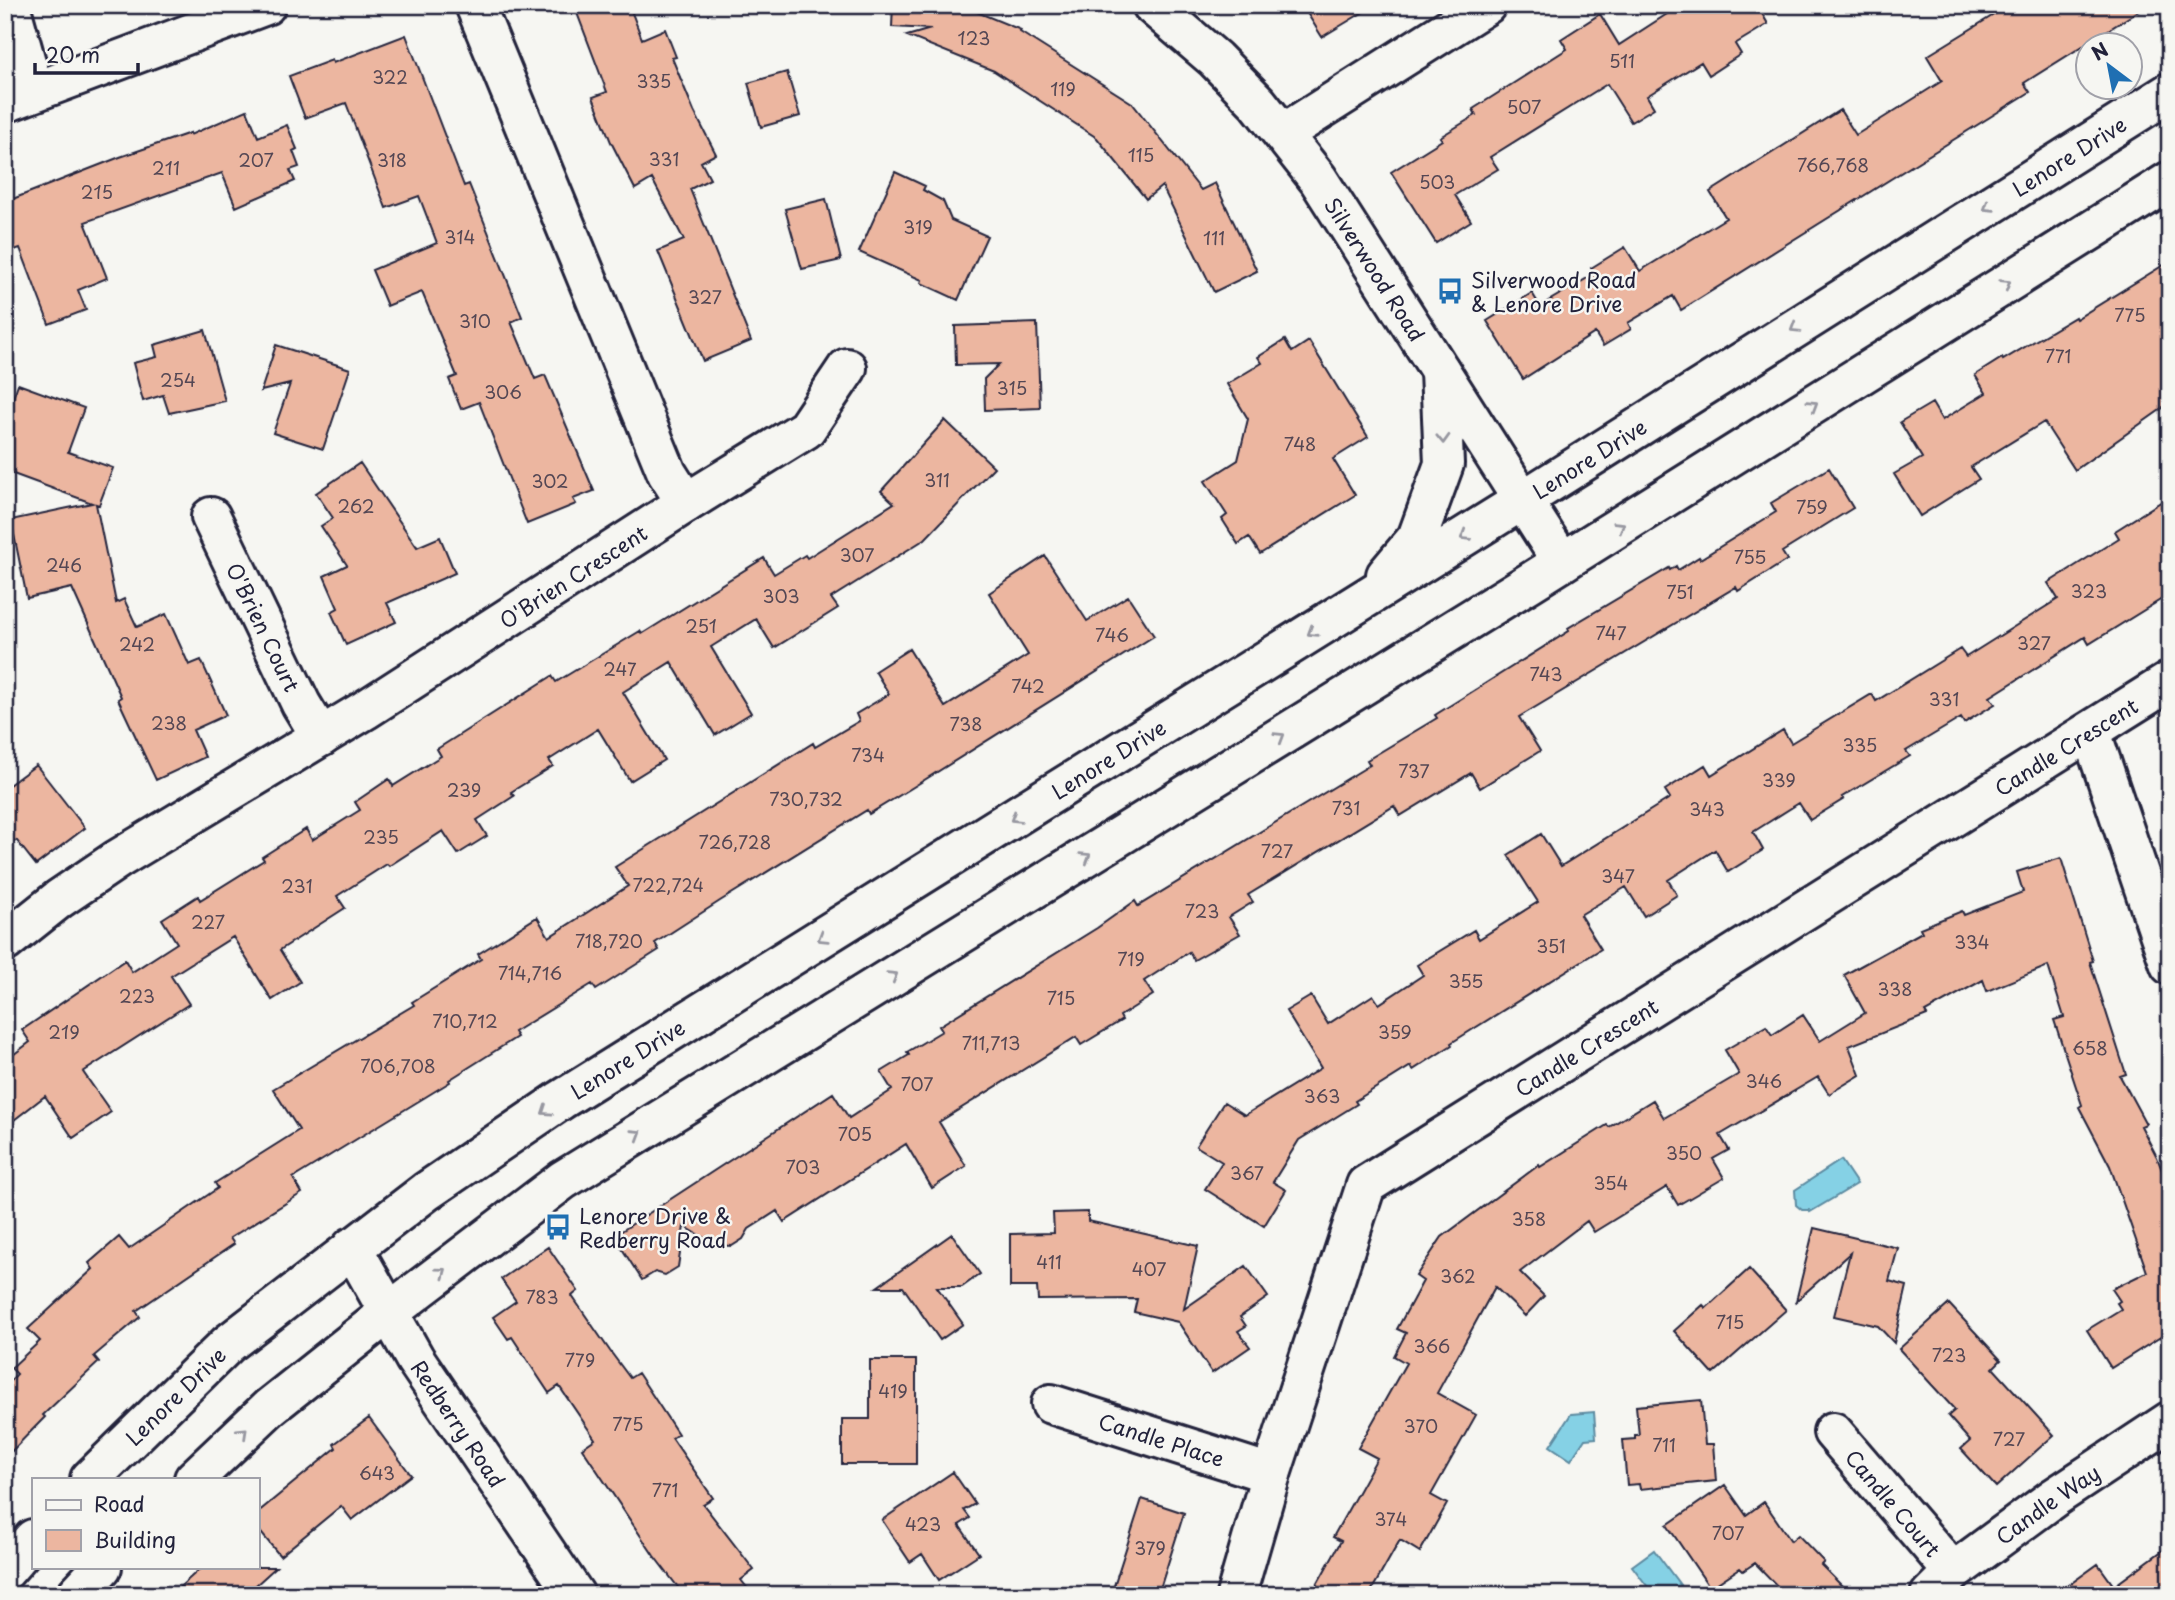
<svg xmlns="http://www.w3.org/2000/svg" width="2175" height="1600" font-family="'Playpen Sans',sans-serif">
	<rect width="100%" height="100%" fill="#f6f6f2"/>
	<filter id="ink" filterUnits="userSpaceOnUse"><feTurbulence type="fractalNoise" baseFrequency=".0143" numOctaves="2"/><feDisplacementMap in="SourceGraphic" scale="14" xChannelSelector="R" yChannelSelector="G"/><feConvolveMatrix kernelMatrix="1 2 1 2 8 2 1 2 1" color-interpolation-filters="sRGB"/></filter>
	<g filter="url(#ink)">
		<path fill="#85d1e5" stroke="#5d8ba1" stroke-width="2" d="M1841 1160 1857 1184 1810 1212 1809 1210H1802L1796 1205 1795 1190Z
			M1594 1412 1596 1438 1585 1439 1571 1460 1550 1446 1571 1414Z
			M1654 1550 1686 1593 1684 1595H1654L1632 1566Z"/>
		<path fill="#ecb6a0" stroke="#22223b" stroke-width="2" d="M574 5H629L642 39 665 29 676 57 672 58 694 111 716 154 701 162 710 179 690 189 751 341 703 361 658 251 684 240 652 179 635 189 611 142 593 97 607 92Z
			M893 5H960L1021 30 1020 32 1132 103 1201 190 1215 183 1257 271 1214 292 1162 186 1146 199 1097 138 994 71 907 36 931 29 892 27Z
			M1302 5H1375L1322 37Z
			M1661 5H1757L1768 24 1735 44 1741 54 1709 75 1701 62 1647 96 1654 108 1631 122 1607 84 1490 157 1498 169 1455 195 1471 221 1436 243 1391 172 1442 140 1440 137 1476 115 1473 109 1567 49 1561 39 1600 14 1619 45 1667 14Z
			M2010 5H2148L2024 83 2030 92 1681 310 1673 296 1628 323 1631 329 1603 346 1595 333 1523 379 1487 321 1532 293 1540 306 1594 274 1591 268 1625 247 1640 271 1726 218 1710 192 1840 110 1856 135 1942 81 1927 56Z
			M406 35 464 186 469 184 522 317 511 322 535 379 545 375 594 491 573 499 576 504 527 524 479 402 461 409 449 379 457 376 422 292 387 306 372 270 437 243 419 196 386 208 346 103 305 118 289 76 332 60 333 63Z
			M787 72 800 116 761 127 748 83Z
			M247 110 258 137 287 125 297 149 293 151 299 167 290 170 295 181 236 207 222 173 85 222 107 278 78 290 86 310 49 324 20 248 5 253V202L120 157 190 133V135Z
			M895 172 925 186 923 190 943 201 951 220 987 236 958 300 921 283 922 280 859 252Z
			M826 199 841 260 802 269 785 209Z
			M2170 261V403L2075 470 2044 422 1971 467 1979 479 1920 516 1894 474 1922 458 1900 422 1932 403 1942 420 1986 393 1975 375 2002 358 2003 360 2075 317 2076 319Z
			M1037 323 1040 408 985 410 984 379 999 364 956 365 955 326Z
			M205 330 225 401 169 413 163 395 143 401 133 363 157 357 154 345Z
			M1285 340 1292 352 1309 341 1368 437 1333 459 1355 495 1260 554 1249 537 1238 544 1222 519 1227 515 1205 481 1238 460 1248 419 1227 384 1262 363 1258 357Z
			M276 345 350 369 323 449 273 433 290 384 261 391Z
			M18 384 84 408 68 452 113 468 99 505 96 504 116 603 124 599 137 627 166 614 189 665 201 660 226 715 193 730 205 757 156 780 118 699 121 697 72 588 27 598 11 520 92 503 5 471V420Z
			M945 420 994 467 925 539 831 598 838 608 774 648 756 619 711 647 751 713 715 735 671 662 623 692 664 760 630 781 598 729 549 760 553 766 511 792 514 796 477 820 487 836 458 854 443 831 389 866 387 864 337 896 345 908 280 950 300 982 272 1000 233 937 171 976 189 1004 83 1072 111 1112 73 1138 45 1096 5 1127V1061L30 1042 22 1030 125 960 132 972 177 943 162 919 198 896 200 900 264 860 262 857 306 829 312 840 360 810 355 802 389 779 393 786 441 756 437 749 552 676 556 682 640 631 642 634 764 558 774 574 805 555 807 558 894 503 881 491Z
			M360 463 417 547 440 537 455 573 387 603 396 622 346 645 331 612 338 608 324 576 347 565 321 526 333 518 316 493Z
			M1829 468 1853 508 1782 552 1787 560 1738 591 1736 587 1519 717 1540 751 1480 788 1471 773 1400 816 1394 806 1248 895 1253 902 1229 917 1240 934 1194 960 1189 952 1144 981 1153 995 1120 1016 1122 1020 1081 1045 1076 1037 939 1122 966 1166 932 1188 906 1144 784 1222 777 1211 749 1229 743 1239 732 1246 716 1245 684 1226 678 1267 665 1275 655 1272 642 1280 614 1236 833 1093 849 1118 892 1090 881 1072 909 1055 907 1052 942 1031 939 1026 1097 928 1135 901 1138 906 1370 765 1367 760 1437 718 1435 715 1569 631 1568 628 1669 568 1670 570 1676 566 1678 570 1699 557 1700 559 1776 512 1771 503Z
			M2170 496V594L2089 644 2085 637 1990 697 1995 704 1964 723 1961 718 1906 751 1910 756 1842 797 1844 799 1810 820 1799 803 1753 832 1763 850 1728 872 1715 850 1668 880 1677 895 1644 916 1626 887 1580 915 1601 949 1451 1043 1452 1045 1413 1070 1411 1066 1355 1101 1357 1104 1299 1140 1273 1182 1286 1190 1264 1226 1205 1189 1222 1162 1196 1146 1224 1102 1245 1115 1321 1068 1286 1011 1311 996 1328 1024 1373 995 1379 1004 1423 975 1417 965 1474 930 1479 939 1538 902 1508 855 1541 834 1561 866 1670 798 1665 790 1705 765 1711 775 1783 730 1791 743 1872 694 1876 701 1960 649 1966 657 2058 599 2048 583 2119 538 2115 531Z
			M1045 556 1087 621 1128 596 1154 636 910 789 869 814 867 810 720 901 655 943 659 950 596 990 592 984 514 1032 517 1037 449 1080 450 1082 293 1178 302 1193 230 1238 234 1244 136 1311 140 1317 94 1356 99 1362 43 1415 45 1417 5 1458V1386L17 1374 11 1368 40 1341 28 1329 93 1269 89 1263 119 1237 129 1249 218 1188 215 1183 299 1130 273 1089 414 1005 412 1002 481 959 478 954 537 917 549 937 628 886 615 867 813 743 815 747 859 721 856 714 889 694 875 671 909 649 945 707 1028 655 989 593Z
			M36 765 85 828 36 865 17 841 5 839V788Z
			M2061 858 2093 961 2090 962 2126 1074 2120 1076 2146 1124 2141 1126 2157 1157 2170 1192V1331L2111 1368 2087 1330 2121 1309 2117 1303 2120 1301 2112 1289 2147 1272 2110 1166 2079 1107 2082 1105 2054 1020 2064 1017 2048 966 1987 991 1983 980 1925 1012 1927 1015 1849 1046 1860 1075 1829 1094 1818 1077 1720 1135 1729 1150 1713 1159 1724 1178 1678 1205 1667 1187 1594 1232 1587 1221 1520 1272 1544 1296 1525 1316 1495 1287 1437 1393 1476 1415 1431 1495 1447 1504 1420 1552 1400 1540 1369 1595H1311L1341 1541 1333 1537 1377 1458 1358 1448 1406 1363 1394 1356 1406 1333 1397 1329 1423 1281 1416 1276 1442 1237 1539 1165 1540 1167 1607 1125 1609 1127 1653 1100 1664 1118 1739 1074 1725 1050 1766 1026 1772 1035 1803 1015 1820 1041 1865 1013 1844 975 1922 932 1920 928 1962 911 1964 915 2023 892 2017 872Z
			M1088 1212V1221L1198 1246 1184 1309 1246 1266 1268 1297 1240 1317 1246 1326 1238 1331 1250 1347 1212 1373 1178 1322 1134 1312 1137 1299 1038 1300 1037 1287H1010V1234L1054 1233 1053 1213Z
			M1814 1228 1898 1248 1889 1281 1907 1286 1894 1343 1878 1326 1834 1316 1850 1253 1796 1301Z
			M952 1234 980 1274 962 1287H937L963 1324 940 1340 903 1287H877Z
			M548 1247 578 1291 572 1296 610 1351 630 1378 638 1373 678 1434 672 1438 713 1498 703 1504 754 1570 741 1580 753 1595H684L654 1556 582 1448 595 1439 559 1386 549 1393 512 1337 508 1339 493 1317 516 1301 501 1279Z
			M1749 1269 1786 1310 1713 1374 1674 1331 1703 1305 1706 1308Z
			M1949 1304 2001 1360 1993 1368 2054 1435 1996 1487 1961 1449 1970 1441 1948 1416 1955 1410 1899 1349Z
			M870 1360H916V1464H842V1419H870Z
			M1701 1400 1705 1444H1713L1716 1481 1640 1489 1639 1484 1627 1485 1623 1440 1635 1439V1435H1639L1636 1406Z
			M369 1418 411 1475 352 1520 341 1506 280 1556 257 1528V1513L336 1448 334 1444Z
			M953 1472 975 1504 964 1510 970 1518 959 1525 979 1554 939 1580 922 1554 910 1562 882 1520Z
			M1725 1485 1746 1515 1764 1502 1791 1541 1798 1535 1824 1562 1821 1565 1851 1595H1786L1755 1563 1743 1571 1740 1568 1710 1588 1667 1525Z
			M1142 1499 1184 1513 1158 1595H1111Z
			M2170 1545V1595H2055L2098 1564 2114 1586Z
			M202 1567H276L245 1595H171Z"/>
		<g fill="none" stroke-linecap="round" stroke-linejoin="round">
			<g stroke="#22223b" stroke-width="44">
				<g id="minor">
					<path d="M10 5 34 91"/>
					<path id="s1" d="M1152 5 1215 59 1258 103 1318 179 1562 562"/>
					<path d="M5 103 266 5"/>
					<path d="M1284 133 1486 5"/>
					<path d="M686 503 806 429 847 368"/>
					<path id="s2" d="M211 517 301 704 321 737"/>
					<path d="M2091 732 2170 965"/>
					<path id="s3" d="M5 942 59 899 118 859 365 710 686 503 667 473 475 5"/>
					<path id="s4" d="M352 1247 415 1359 575 1595"/>
					<path id="s5" d="M1051 1404 1271 1474"/>
					<path id="s6" d="M1833 1432 1953 1572"/>
					<path id="s7" d="M1236 1595 1271 1474 1366 1185 2170 681"/>
					<path id="s8" d="M1930 1595 1953 1572 2055 1497 2170 1421"/>
				</g>
			</g>
			<g stroke="#22223b" stroke-width="44">
				<g id="major">
					<path d="M1386 575 1417 538 1444 464 1440 371"/>
					<path id="s9" d="M90 1479 228 1344 427 1191 561 1100 1523 500 2170 92"/>
					<path d="M194 1479 270 1407 388 1313 563 1180 1529 583 2170 181"/>
					<path d="M5 1571 33 1539"/>
					<path d="M76 1595 102 1567"/>
				</g>
			</g>
			<use href="#minor" stroke="#f6f6f2" stroke-width="38"/>
			<use href="#major" stroke="#f6f6f2" stroke-width="38"/>
		</g>
		<defs><path id="oneway-chevron" d="M-2-3.5L2.5 0L-2 3.5" fill="none" stroke-width="1.6" stroke-linecap="round" stroke-linejoin="round" transform="scale(1.75)"/></defs>
		<g stroke="#9797a0">
			<use href="#oneway-chevron" transform="translate(1988 207) rotate(148)"/>
			<use href="#oneway-chevron" transform="translate(2006 284) rotate(-32)"/>
			<use href="#oneway-chevron" transform="translate(1795 328) rotate(148)"/>
			<use href="#oneway-chevron" transform="translate(1813 405) rotate(-32)"/>
			<use href="#oneway-chevron" transform="translate(1443 439) rotate(88)"/>
			<use href="#oneway-chevron" transform="translate(1620 526) rotate(-32)"/>
			<use href="#oneway-chevron" transform="translate(1465 536) rotate(148)"/>
			<use href="#oneway-chevron" transform="translate(1312 632) rotate(148)"/>
			<use href="#oneway-chevron" transform="translate(1280 737) rotate(-32)"/>
			<use href="#oneway-chevron" transform="translate(1015 818) rotate(148)"/>
			<use href="#oneway-chevron" transform="translate(1086 857) rotate(-32)"/>
			<use href="#oneway-chevron" transform="translate(822 938) rotate(148)"/>
			<use href="#oneway-chevron" transform="translate(893 976) rotate(-32)"/>
			<use href="#oneway-chevron" transform="translate(546 1111) rotate(146)"/>
			<use href="#oneway-chevron" transform="translate(637 1134) rotate(-32)"/>
			<use href="#oneway-chevron" transform="translate(442 1272) rotate(-37)"/>
			<use href="#oneway-chevron" transform="translate(243 1432) rotate(-43)"/>
		</g>
	</g>
	<defs>
		<g id="bus-bare" transform="scale(2.1)"><path d="M-5-6H5V4H4V6H2V4H-2V6H-4V4H-5ZM-3.5-4V0h7V-4ZM-3.5 1.2v1.5H-2V1.2ZM2 1.2v1.5H3.5V1.2Z" fill="#1f6fb2" stroke="#f6f6f2" stroke-width="2.5" paint-order="stroke"/></g>
	</defs>
	<g fill-rule="evenodd">
		<use href="#bus-bare" x="1450" y="291"/>
		<use href="#bus-bare" x="558" y="1227"/>
	</g>
	<g text-anchor="middle" dominant-baseline="central" stroke-width="5" stroke-linejoin="round" paint-order="stroke">
		<g font-size="18" fill="#544754">
			<text x="974" y="37">123</text>
			<text x="1622" y="60">511</text>
			<text x="390" y="76">322</text>
			<text x="654" y="80">335</text>
			<text x="1063" y="88">119</text>
			<text x="1524" y="106">507</text>
			<text x="1141" y="154">115</text>
			<text x="664" y="158">331</text>
			<text x="256" y="159">207</text>
			<text x="392" y="159">318</text>
			<text x="1833" y="164">766,768</text>
			<text x="166" y="167">211</text>
			<text x="1437" y="181">503</text>
			<text x="97" y="191">215</text>
			<text x="918" y="226">319</text>
			<text x="460" y="236">314</text>
			<text x="1214" y="237">111</text>
			<text x="705" y="296">327</text>
			<text x="2130" y="314">775</text>
			<text x="475" y="320">310</text>
			<text x="2058" y="355">771</text>
			<text x="178" y="379">254</text>
			<text x="1012" y="387">315</text>
			<text x="503" y="391">306</text>
			<text x="1300" y="443">748</text>
			<text x="937" y="479">311</text>
			<text x="550" y="480">302</text>
			<text x="356" y="505">262</text>
			<text x="1812" y="506">759</text>
			<text x="857" y="554">307</text>
			<text x="1750" y="556">755</text>
			<text x="64" y="564">246</text>
			<text x="2089" y="590">323</text>
			<text x="1680" y="591">751</text>
			<text x="781" y="595">303</text>
			<text x="701" y="625">251</text>
			<text x="1611" y="632">747</text>
			<text x="1112" y="634">746</text>
			<text x="2034" y="642">327</text>
			<text x="137" y="643">242</text>
			<text x="620" y="668">247</text>
			<text x="1546" y="673">743</text>
			<text x="1028" y="685">742</text>
			<text x="1944" y="698">331</text>
			<text x="169" y="722">238</text>
			<text x="966" y="723">738</text>
			<text x="1860" y="744">335</text>
			<text x="868" y="754">734</text>
			<text x="1414" y="770">737</text>
			<text x="1779" y="779">339</text>
			<text x="464" y="789">239</text>
			<text x="806" y="798">730,732</text>
			<text x="1346" y="807">731</text>
			<text x="1707" y="808">343</text>
			<text x="381" y="836">235</text>
			<text x="735" y="841">726,728</text>
			<text x="1277" y="850">727</text>
			<text x="1618" y="875">347</text>
			<text x="668" y="884">722,724</text>
			<text x="297" y="885">231</text>
			<text x="1202" y="910">723</text>
			<text x="208" y="921">227</text>
			<text x="609" y="940">718,720</text>
			<text x="1972" y="941">334</text>
			<text x="1551" y="945">351</text>
			<text x="1131" y="958">719</text>
			<text x="530" y="972">714,716</text>
			<text x="1466" y="980">355</text>
			<text x="1895" y="988">338</text>
			<text x="137" y="995">223</text>
			<text x="1061" y="997">715</text>
			<text x="465" y="1020">710,712</text>
			<text x="64" y="1031">219</text>
			<text x="1395" y="1031">359</text>
			<text x="991" y="1042">711,713</text>
			<text x="2090" y="1047">658</text>
			<text x="398" y="1065">706,708</text>
			<text x="1764" y="1080">346</text>
			<text x="917" y="1083">707</text>
			<text x="1322" y="1095">363</text>
			<text x="855" y="1133">705</text>
			<text x="1684" y="1152">350</text>
			<text x="803" y="1166">703</text>
			<text x="1247" y="1172">367</text>
			<text x="1611" y="1182">354</text>
			<text x="1529" y="1218">358</text>
			<text x="1049" y="1261">411</text>
			<text x="1149" y="1268">407</text>
			<text x="1458" y="1275">362</text>
			<text x="542" y="1296">783</text>
			<text x="1730" y="1321">715</text>
			<text x="1432" y="1345">366</text>
			<text x="1949" y="1354">723</text>
			<text x="580" y="1359">779</text>
			<text x="893" y="1390">419</text>
			<text x="628" y="1423">775</text>
			<text x="1421" y="1425">370</text>
			<text x="2009" y="1438">727</text>
			<text x="1664" y="1444">711</text>
			<text x="377" y="1472">643</text>
			<text x="665" y="1489">771</text>
			<text x="1391" y="1518">374</text>
			<text x="923" y="1523">423</text>
			<text x="1728" y="1532">707</text>
			<text x="1150" y="1547">379</text>
		</g>
		<g font-size="21" fill="#22223b" stroke="#f6f6f2">
			<text stroke="none"><textPath href="#s9" startOffset="2385">Lenore Drive</textPath></text>
			<text stroke="none"><textPath href="#s1" startOffset="348">Silverwood Road</textPath></text>
			<text stroke="none"><textPath href="#s9" startOffset="1818">Lenore Drive</textPath></text>
			<text stroke="none"><textPath href="#s3" startOffset="676">O'Brien Crescent</textPath></text>
			<text stroke="none"><textPath href="#s2" startOffset="122">O'Brien Court</textPath></text>
			<text stroke="none"><textPath href="#s7" startOffset="1256">Candle Crescent</textPath></text>
			<text stroke="none"><textPath href="#s9" startOffset="1251">Lenore Drive</textPath></text>
			<text stroke="none"><textPath href="#s7" startOffset="690">Candle Crescent</textPath></text>
			<text stroke="none"><textPath href="#s9" startOffset="684">Lenore Drive</textPath></text>
			<text stroke="none"><textPath href="#s9" startOffset="119">Lenore Drive</textPath></text>
			<text stroke="none"><textPath href="#s4" startOffset="206">Redberry Road</textPath></text>
			<text stroke="none"><textPath href="#s5" startOffset="116">Candle Place</textPath></text>
			<text stroke="none"><textPath href="#s6" startOffset="93">Candle Court</textPath></text>
			<text stroke="none"><textPath href="#s8" startOffset="149">Candle Way</textPath></text>
		</g>
		<g font-size="21" fill="#22223b" stroke="#f6f6f2" text-anchor="start">
			<text x="1471" y="279">Silverwood Road<tspan x="1471" dy="24">&amp; Lenore Drive</tspan></text>
			<text x="579" y="1215">Lenore Drive &amp;<tspan x="579" dy="24">Redberry Road</tspan></text>
		</g>
	</g>
	<rect width="2175" height="1600" fill="none" stroke="#f6f6f2" stroke-width="28"/>
	<rect x="14" y="14" width="2147" height="1572" fill="none" stroke="#22223b" stroke-width="2.5" filter="url(#ink)"/>
	<rect x="32" y="1478" width="228" height="91" fill="#f6f6f2" stroke="#a1a1a9" stroke-width="2"/>
	<rect x="46" y="1500" width="35" height="10" fill="#f6f6f2" stroke="#a1a1a9" stroke-width="2"/>
	<text x="94" y="1512" font-size="21" fill="#22223b">Road</text>
	<rect x="46" y="1530" width="35" height="21" fill="#ecb6a0" stroke="#a1a1a9" stroke-width="2"/>
	<text x="94" y="1548" font-size="21" fill="#22223b">Building</text>
	<g transform="translate(2109 66) rotate(328)"><circle r="33" fill="#f6f6f2" stroke="#a1a1a9" stroke-width="2"/>
	<path d="M0-5L12 26L0 18L-12 26Z" fill="#1f6fb2"/>
	<text y="-10" font-size="19" font-weight="bold" text-anchor="middle" fill="#22223b">N</text>
	</g>
	<path d="M35 63v10h103v-10" fill="none" stroke="#22223b" stroke-width="3.5"/>
	<text x="46" y="63" font-size="21" fill="#22223b" stroke="#f6f6f2" stroke-width="5" paint-order="stroke">20 m</text>
</svg>
